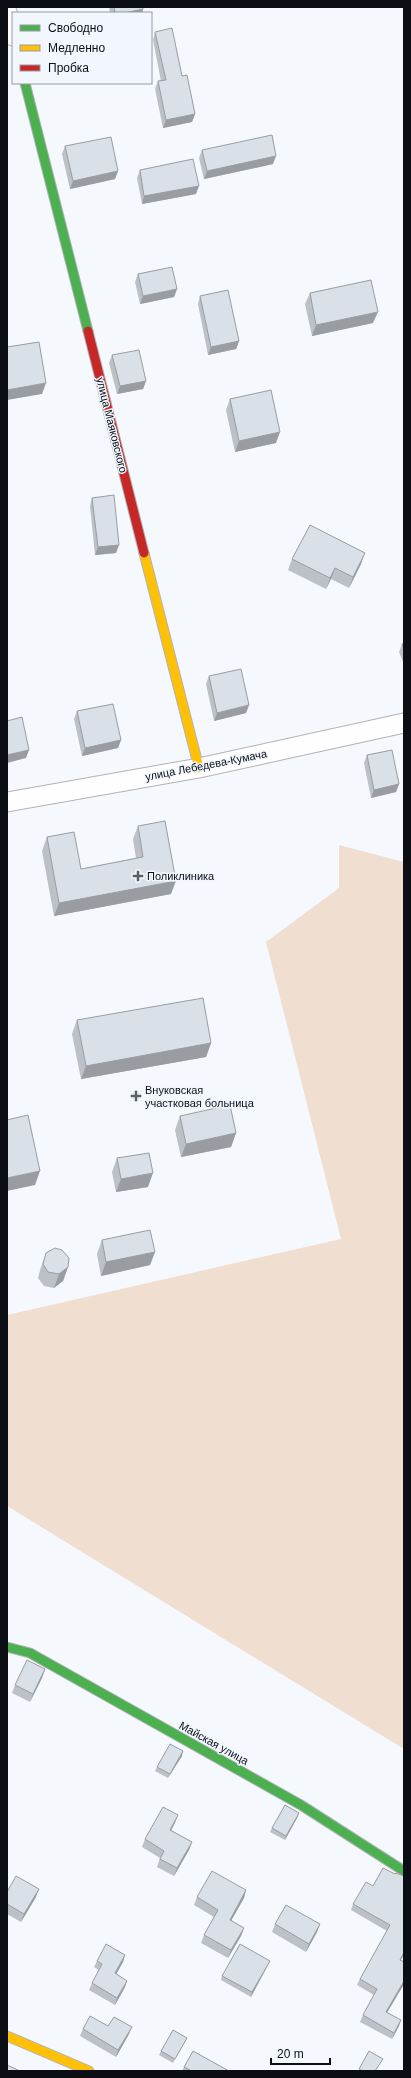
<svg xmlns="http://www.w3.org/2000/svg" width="411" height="2078" font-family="Arial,sans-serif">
	<rect width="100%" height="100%" fill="#f5f8fc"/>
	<path fill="#f0dfd1" d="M339 845 404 862V1749L7 1506V1315L341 1239 266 942 339 888Z"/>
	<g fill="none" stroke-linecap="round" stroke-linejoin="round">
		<g stroke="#b0b3b8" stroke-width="21">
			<path id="street" d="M7 12 13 36
				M7 802 199 768 404 723"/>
		</g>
		<g stroke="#b0b3b8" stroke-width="11">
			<path id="fast" d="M25 83 88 331
				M7 1647 30 1653 301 1805 404 1871"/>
		</g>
		<g stroke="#b0b3b8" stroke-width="11">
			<path id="slow" d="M144 553 199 768
				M7 2036 89 2071"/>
		</g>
		<g stroke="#b0b3b8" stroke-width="11">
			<path id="jam" d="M88 331 144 553"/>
		</g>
		<use href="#street" stroke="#fefeff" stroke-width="19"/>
		<use href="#fast" stroke="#4caf50" stroke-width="9"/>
		<use href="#slow" stroke="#ffc107" stroke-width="9"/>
		<use href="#jam" stroke="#c62828" stroke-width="9"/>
	</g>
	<path fill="#bbc1c7" d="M109 7H143L142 13H110Z
		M155 32 182 76 195 114 192 122 163 128 155 89 158 81H161L153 40Z
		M65 146 118 171 115 179 70 189 62 154Z
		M202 150 273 164 204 179 199 158Z
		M140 170 196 194 142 204 137 178Z
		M138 274 177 289 174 297 140 304 135 282Z
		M310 293 373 323 312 336 305 304Z
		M200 296 239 341 236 349 208 355 198 304Z
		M112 355 146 381 143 389 117 394 109 363Z
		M230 399 276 443 235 452 226 410Z
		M92 498 116 553 95 555 90 506Z
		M292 559 361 564 349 588 331 579 326 589 288 570Z
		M404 643V664L399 652 402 644Z
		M209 676 249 705 246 713 214 721 206 684Z
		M77 711 121 740 118 748 82 756 74 719Z
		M367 755 399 784 396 792 371 798 364 763Z
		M138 826 171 894 54 916 42 851 47 837 81 869 136 858 133 839Z
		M77 1020 211 1043 206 1057 81 1079 72 1034Z
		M180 1116 236 1133 231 1147 181 1157 175 1130Z
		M117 1158 148 1187 116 1192 112 1172Z
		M102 1240 155 1252 150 1265 101 1276 97 1254Z
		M46 1253 68 1267 63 1281 54 1288 44 1286 38 1278 41 1267Z
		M45 1669 42 1678 30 1702 12 1693 15 1685Z
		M182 1756 168 1778 155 1771 157 1767Z
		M299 1813 297 1818 285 1840 270 1832 272 1828Z
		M175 1823 171 1830 192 1842 189 1850 174 1876 157 1867 160 1858 142 1847 145 1839Z
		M395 1874 401 1960 404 1962V1984L387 2012 399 2026 392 2039 360 2022 363 2015 374 1995 357 1985 360 1979 387 1931 351 1910 353 1904 373 1886Z
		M246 1890 244 1898 231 1920 244 1928 241 1936 228 1958 201 1943 204 1935 214 1917 194 1905 197 1897Z
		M7 1892 36 1897 21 1922 7 1914Z
		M275 1924H320L317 1932 306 1952 272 1932Z
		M125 1955 123 1962 116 1974 125 1987 115 2005 89 1990 92 1983 99 1970 94 1967 97 1961Z
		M268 1965 251 1997 221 1980 222 1976Z
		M108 2026 129 2034 116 2057 80 2036 83 2029Z
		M187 2038 185 2042 173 2063 159 2055 161 2051Z
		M184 2067 229 2071H182Z"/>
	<path fill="#999da2" d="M143 9 142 13H124Z
		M195 114 192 122 163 128 166 120Z
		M276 156 273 164 204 179 207 171Z
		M118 171 115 179 70 189 73 181Z
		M199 186 196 194 142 204 144 196Z
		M177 289 174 297 140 304 143 296Z
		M378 312 373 323 312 336 316 325Z
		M239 341 236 349 208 355 211 347Z
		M146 381 143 389 117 394 120 386Z
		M46 383 42 394 7 400V390Z
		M280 432 276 443 235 452 239 441Z
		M119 545 116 553 95 555 98 547Z
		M365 553 361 564 349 588 353 577Z
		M335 568 331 579 326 589 330 578Z
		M249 705 246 713 214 721 217 713Z
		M121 740 118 748 82 756 85 748Z
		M29 750 26 758 7 763V755Z
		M399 784 396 792 371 798 374 790Z
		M176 881 171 894 54 916 59 903Z
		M211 1043 206 1057 81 1079 86 1066Z
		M236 1133 231 1147 181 1157 186 1144Z
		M40 1171 35 1185 7 1191V1178Z
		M153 1173 148 1187 116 1192 121 1179Z
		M155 1252 150 1265 101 1276 106 1262Z
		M68 1267 63 1281 54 1288 59 1274Z
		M45 1669 42 1678 30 1702 33 1694Z
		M183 1751 182 1756 168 1778 170 1774Z
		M299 1813 297 1818 285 1840 286 1836Z
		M178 1815 175 1823 167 1838 170 1830Z
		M192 1842 189 1850 174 1876 177 1868Z
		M39 1889 36 1897 21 1922 24 1914Z
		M246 1890 244 1898 227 1928 230 1920Z
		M320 1924 317 1932 306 1952 309 1944Z
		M244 1928 241 1936 228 1958 231 1950Z
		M404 1952V1955L397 1966Z
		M125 1955 123 1962 113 1980 115 1973Z
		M270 1961 268 1965 251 1997 252 1992Z
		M127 1981 125 1987 115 2005 117 1998Z
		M404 1981V1984L384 2018 386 2012Z
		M401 2020 399 2026 392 2039 394 2033Z
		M132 2027 129 2034 116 2057 118 2050Z"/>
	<path fill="#dae0e7" stroke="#999da2" d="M114 7H143V9L124 13H115Z
		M172 28 182 76 187 75 195 114 166 120 158 81 166 80 155 32Z
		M272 135 276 156 207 171 202 150Z
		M111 137 118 171 73 181 65 146Z
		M193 159 199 186 144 196 140 170Z
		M172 267 177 289 143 296 138 274Z
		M371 280 378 312 316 325 310 293Z
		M228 290 239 341 211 347 200 296Z
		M39 342 46 383 7 390V347Z
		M139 350 146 381 120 386 112 355Z
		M271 390 280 432 239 441 230 399Z
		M114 495 119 545 98 547 92 498Z
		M310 525 365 553 353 577 335 568 330 578 292 559Z
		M404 643V649L402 644Z
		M241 669 249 705 217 713 209 676Z
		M113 704 121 740 85 748 77 711Z
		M22 717 29 750 7 755V721Z
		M392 750 399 784 374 790 367 755Z
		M165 821 176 881 59 903 47 837 74 832 81 869 143 857 138 826Z
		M203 998 211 1043 86 1066 77 1020Z
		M230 1105 236 1133 186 1144 180 1116Z
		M28 1115 40 1171 7 1178V1120Z
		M149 1153 153 1173 121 1179 117 1158Z
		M150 1230 155 1252 106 1262 102 1240Z
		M55 1248 62 1250 69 1258 68 1267 59 1274 48 1272 43 1264 46 1253Z
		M27 1660 45 1669 33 1694 15 1685Z
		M170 1744 183 1751 170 1774 157 1767Z
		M285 1805 299 1813 286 1836 272 1828Z
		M163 1807 178 1815 170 1830 192 1842 177 1868 160 1859 164 1851 145 1839Z
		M383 1868 395 1874 396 1873 404 1876V1952L400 1960 404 1962V1981L386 2012 401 2020 394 2033 363 2015 377 1989 360 1979 390 1925 353 1904 366 1882 373 1886Z
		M212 1871 246 1890 230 1920 244 1928 231 1950 204 1935 218 1910 197 1897Z
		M16 1876 39 1889 24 1914 7 1904V1892Z
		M286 1905 320 1924 309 1944 275 1924Z
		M106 1944 125 1955 115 1973 127 1981 117 1998 92 1983 102 1964 97 1961Z
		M240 1944 270 1961 252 1992 222 1976Z
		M90 2016 108 2026 114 2017 132 2027 118 2050 83 2029Z
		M173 2030 187 2038 175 2059 161 2051Z
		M193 2051 229 2071H192L184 2067Z
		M369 2051 383 2059 375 2071H363L359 2069Z
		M7 2065 20 2071H7Z"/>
	<g fill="#5d6166" stroke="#f2f7ff" stroke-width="1.5">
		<path d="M136 870h4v4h4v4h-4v4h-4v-4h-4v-4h4z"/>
		<path d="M134 1090h4v4h4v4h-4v4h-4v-4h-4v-4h4z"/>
	</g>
	<g text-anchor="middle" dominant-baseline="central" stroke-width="3" stroke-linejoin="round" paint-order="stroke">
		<g font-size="11" fill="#0b0f15" stroke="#f2f7ff">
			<text transform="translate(112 425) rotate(76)">улица Маяковского</text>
			<text transform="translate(206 765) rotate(-11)">улица Лебедева-Кумача</text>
			<text transform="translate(214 1743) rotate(29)">Майская улица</text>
		</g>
		<g font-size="11" fill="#0b0f15" stroke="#f2f7ff" text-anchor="start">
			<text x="147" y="876">Поликлиника</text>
			<text x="145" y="1090">Внуковская<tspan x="145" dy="13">участковая больница</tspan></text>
		</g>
	</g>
	<rect width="411" height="2078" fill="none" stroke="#0b0f15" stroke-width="16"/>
	<rect x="12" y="12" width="140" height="72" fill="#f2f7ff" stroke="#969aa1"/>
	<rect x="20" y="25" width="20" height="6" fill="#4caf50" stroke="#969aa1"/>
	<text x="48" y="32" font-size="12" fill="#0b0f15">Свободно</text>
	<rect x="20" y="45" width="20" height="6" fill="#ffc107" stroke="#969aa1"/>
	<text x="48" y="52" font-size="12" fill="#0b0f15">Медленно</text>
	<rect x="20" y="65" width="20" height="6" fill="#c62828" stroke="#969aa1"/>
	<text x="48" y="72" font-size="12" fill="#0b0f15">Пробка</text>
	<path d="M271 2058v6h59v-6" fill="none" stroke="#0b0f15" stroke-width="2"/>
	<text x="277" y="2058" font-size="12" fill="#0b0f15" stroke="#f2f7ff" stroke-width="3" paint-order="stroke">20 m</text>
</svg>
